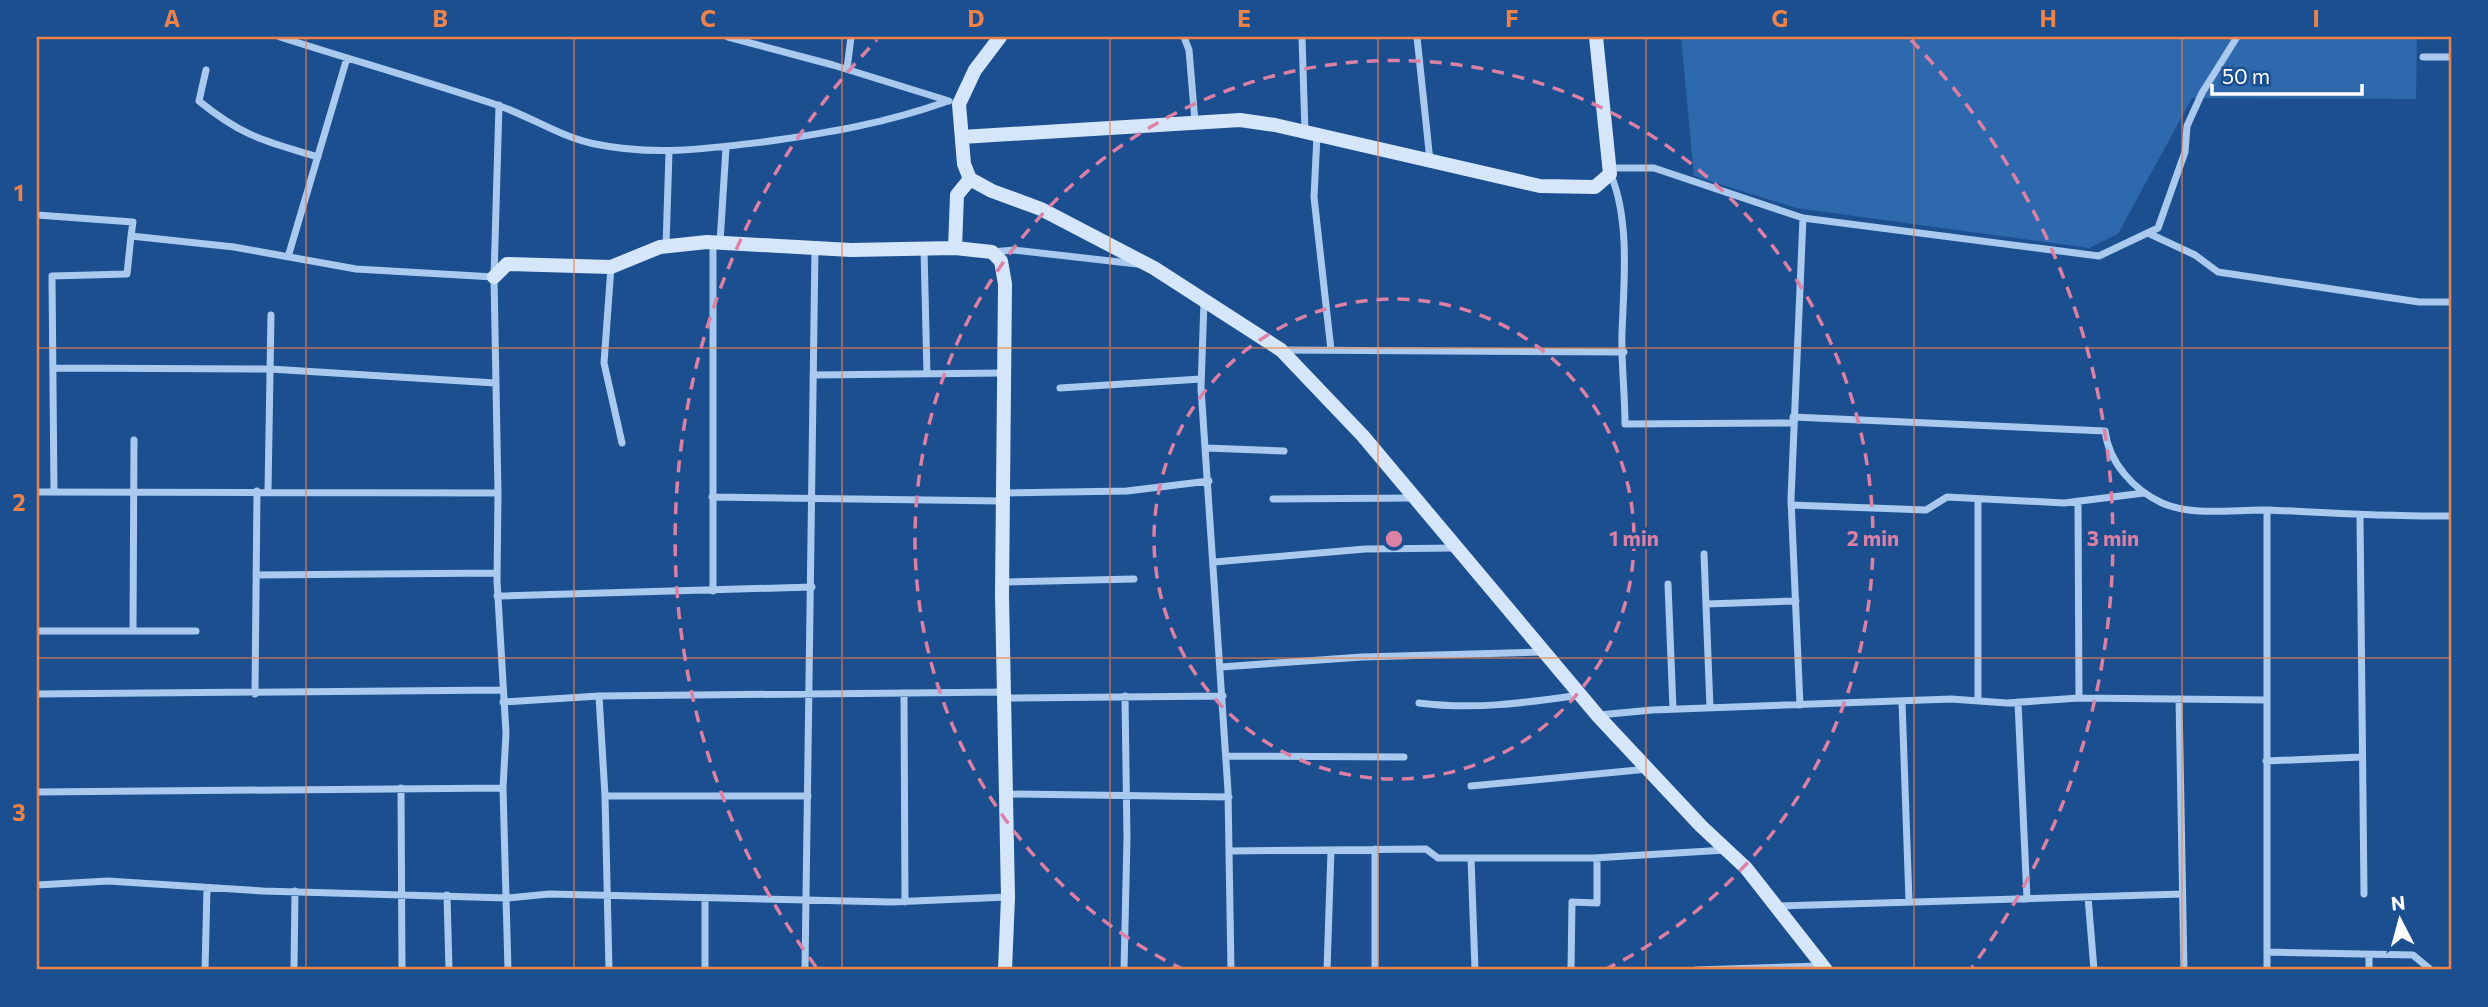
<svg xmlns="http://www.w3.org/2000/svg" width="2488" height="1007" font-family="Commissioner,sans-serif">
	<rect width="100%" height="100%" fill="#1b4f8f"/>
	<path fill="#2e69ad" d="M1681 37H2417L2416 99 2192 98 2118 234 2089 248 1796 208 1694 176Z"/>
	<g fill="none" stroke-linecap="round" stroke-linejoin="round">
		<path stroke="#a9c9ee" stroke-width="7" d="M280 37C352 60 425 81 497 105 530 116 560 137 595 144 652 156 706 149 763 142 828 133 887 123 948 101
			M728 37 833 65 949 101
			M1184 37 1189 50 1195 122
			M1302 37 1305 132
			M1417 37 1430 161
			M2423 57H2451
			M847 69 851 37
			M206 70 199 101C243 137 265 141 318 157
			M499 105 494 277 498 493 497 581 506 733 503 788 508 970
			M1317 135 1314 197 1331 350
			M1610 168H1654L1803 218 2099 256 2158 228 2185 152 2187 126 2202 93 2237 37
			M1611 175C1630 221 1624 282 1622 332 1621 362 1625 394 1625 424L1793 423
			M37 215 133 222 131 236
			M2150 234 2195 255 2218 272 2419 302H2451
			M713 242V591
			M720 242 726 148
			M666 246 669 152
			M924 249 927 374
			M992 252 1014 250 1137 264
			M288 257 347 58
			M611 267 604 363 622 443
			M1204 301 1201 388 1228 791 1231 970
			M1282 350 1624 352
			M53 368 270 369 495 383
			M813 375 1003 373
			M1060 388 1201 379
			M1793 417 2105 431C2109 463 2134 490 2162 503 2194 517 2235 509 2269 510 2330 513 2390 517 2451 516
			M1206 448 1284 451
			M268 491 271 315
			M37 492 498 493
			M54 492 52 276 127 274 131 236 234 247 356 269 494 277
			M1003 493 1127 491 1209 481
			M712 497 1002 501
			M1273 499 1415 498
			M2078 501 2079 698
			M1791 505 1926 510 1947 497 2064 503 2144 493
			M2360 516 2364 894
			M1704 554 1710 708
			M1214 562 1365 549 1457 548
			M256 575 497 573
			M1003 582 1134 579
			M1668 584 1673 709
			M497 596 812 587
			M1706 604 1796 601
			M37 631H196
			M133 631 134 440
			M1221 667 1362 657 1544 652
			M904 693 905 902
			M37 694 502 690
			M255 694 257 491
			M599 696 605 796 609 970
			M1005 698 1223 696
			M2179 699 2184 970
			M1902 701 1909 901
			M1978 701V499
			M503 702 599 696 1005 692
			M2018 702 2027 899
			M1419 703C1474 710 1525 703 1580 695
			M1800 705 1791 499 1803 218
			M1599 715 1652 710 1951 699 2007 703 2079 698 2267 700
			M1226 756 1404 757
			M2266 761 2362 757
			M1471 786 1648 769
			M401 788 402 970
			M37 792 503 788
			M1007 794 1229 797
			M605 796H808
			M1375 849V970
			M1229 851 1426 849 1438 858H1593L1726 850
			M1471 858 1475 970
			M37 885 108 881 263 891 507 898 549 894 891 902 1008 897
			M447 895 449 970
			M2088 897 2094 970
			M705 898V970
			M1778 906 2182 894
			M2267 952 2413 955 2431 970
			M205 970 207 888
			M294 970 295 891
			M805 970 815 248
			M1124 970 1127 838 1125 696
			M1327 970 1331 850
			M1571 970 1572 902 1597 903V858
			M1696 970 1821 966
			M2267 970V510
			M2369 970V956"/>
		<path stroke="#d6e6fa" stroke-width="14" d="M1000 37 975 70 959 104 964 164 970 179 992 191 1041 209 1154 268 1281 350 1363 436 1598 716 1701 826 1746 868 1826 970
			M962 137 1240 120 1275 125 1540 186 1595 187 1610 174 1596 37
			M955 248 957 195 970 179
			M494 277 507 264 611 267 660 247 707 242 851 250 955 248 992 252 1001 261 1005 284 1002 595 1008 897 1005 970"/>
	</g>
	<path fill="none" stroke="#ee8249" stroke-width="2" stroke-opacity="0.55" d="M306 37V970M574 37V970M842 37V970M1110 37V970M1378 37V970M1646 37V970M1914 37V970M2182 37V970M37 348H2451M37 658H2451"/>
	<g fill="none" stroke="#dd80a5" stroke-width="3.5" stroke-dasharray="12 9">
		<circle cx="1394" cy="539" r="240"/>
		<path d="M1184 970A479 479 0 1 1 1604 970"/>
		<path d="M816 967A719 719 0 0 1 877 40M1911 40A719 719 0 0 1 1972 967"/>
	</g>
	<circle cx="1394" cy="539" r="10" fill="#dd80a5" stroke="#1b4f8f" stroke-width="3.5"/>
	<g font-size="21" text-anchor="middle" font-weight="bold" fill="#dd80a5" stroke="#1b4f8f" stroke-width="6" stroke-linejoin="round" paint-order="stroke">
		<text x="1634" y="546">1 min</text>
		<text x="1873" y="546">2 min</text>
		<text x="2113" y="546">3 min</text>
	</g>
	<rect width="2488" height="1007" fill="none" stroke="#1b4f8f" stroke-width="77"/>
	<g transform="translate(2400 920) rotate(354)" stroke="#1b4f8f" stroke-width="5" paint-order="stroke">
	<path d="M0-5L12 26L0 18L-12 26Z" fill="#ffffff"/>
	<text y="-10" font-size="19" font-weight="bold" text-anchor="middle" fill="#ffffff">N</text>
	</g>
	<path d="M2212 84v10h150v-10" fill="none" stroke="#ffffff" stroke-width="3.5"/>
	<text x="2222" y="84" font-size="21" fill="#ffffff" stroke="#1b4f8f" stroke-width="5" paint-order="stroke">50 m</text>
	<rect x="38" y="38" width="2412" height="930" fill="none" stroke="#ee8249" stroke-width="2.5"/>
	<g font-size="23" text-anchor="middle" font-weight="bold" fill="#ee8249">
		<text x="172" y="27">A</text>
		<text x="440" y="27">B</text>
		<text x="708" y="27">C</text>
		<text x="976" y="27">D</text>
		<text x="1244" y="27">E</text>
		<text x="1512" y="27">F</text>
		<text x="1780" y="27">G</text>
		<text x="2048" y="27">H</text>
		<text x="2316" y="27">I</text>
		<text x="19" y="201">1</text>
		<text x="19" y="511">2</text>
		<text x="19" y="821">3</text>
	</g>
</svg>
